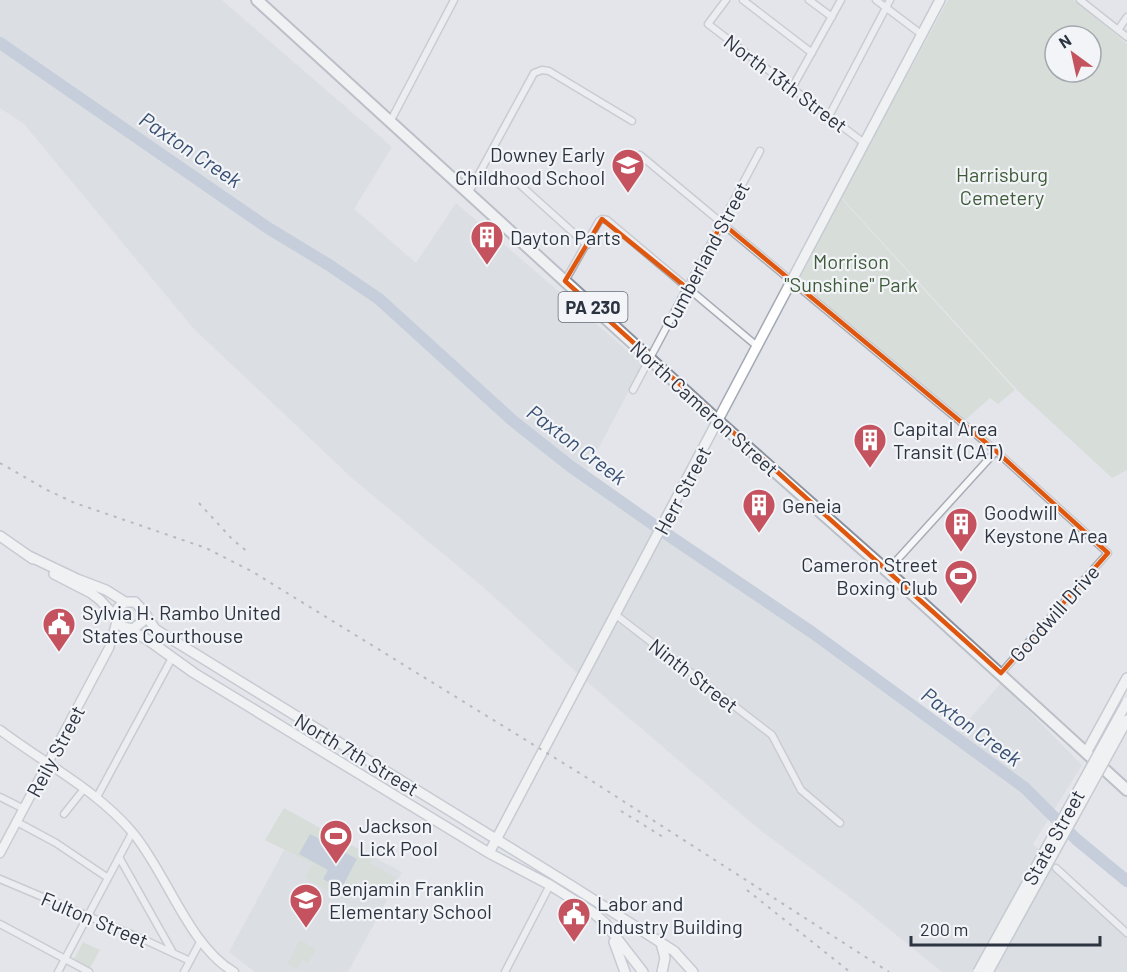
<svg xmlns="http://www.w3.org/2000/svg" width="1127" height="972" font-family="Barlow,sans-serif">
	<rect width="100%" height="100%" fill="#e3e5ea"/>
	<path fill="#d1d4dc" d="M0 0H222L392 147 354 209 416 263 456 203 643 364 587 470 953 738 1001 683 1082 765 1033 844 1069 876 1127 933V972H942L856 902 760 830 587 682 482 586 353 479 194 329 24 124 0 108Z
		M284 850 314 864 306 878 348 900 373 857 402 872 348 972H255L229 952Z"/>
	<path fill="#c8d3c5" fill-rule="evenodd" d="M948 0H1074L1127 44V470L1112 478 1018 391 841 197ZM1055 36H1091V72H1055Z
		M840 197 1015 390 998 404 990 398 963 422 798 282Z
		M284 808 373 857 370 863 396 878 385 896 359 881 348 901 305 878 313 864 265 840Z
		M300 940 316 949 308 963 302 960 297 969 287 964Z
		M83 942 100 950 90 968 74 959Z"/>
	<path fill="#a1b2c7" d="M310 834 357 859 341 889 323 879 328 870 299 854Z"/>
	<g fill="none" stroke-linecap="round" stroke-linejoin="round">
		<path stroke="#a1b2c7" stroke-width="12" d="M0 43 268 228 329 265 379 299 512 420 570 466 674 539 813 633 1025 788 1076 839 1127 881"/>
		<g stroke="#a8acb4" stroke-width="9">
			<path id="minor" d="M726 0 708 24 864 143
				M743 0 812 53
				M809 0 832 17
				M876 0 921 34
				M1080 0 1127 37
				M1118 30 1127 17
				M792 88 841 0
				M829 116 890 0
				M390 122 454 0
				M640 155 996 451 1108 553 1001 673
				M517 182 587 245
				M469 192 534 73 542 70 549 71 632 121
				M565 281 599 221 602 219 607 220 758 347
				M633 390 760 151
				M887 571 996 451
				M616 615 772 735 801 790 840 823
				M0 797 24 809
				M97 797 172 658
				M64 814 84 789
				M17 822 56 843 108 878
				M119 857 172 951
				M1056 868 1127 933
				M0 879 147 941 190 961
				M0 924 89 972
				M58 972 132 833
				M184 972 200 942
				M505 972 550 885"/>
		</g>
		<g stroke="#a8acb4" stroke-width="11">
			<path id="secondary" d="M0 730C45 764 97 790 133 833 167 874 189 946 234 972
				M0 853 109 648 117 620"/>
		</g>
		<g stroke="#a3a9b5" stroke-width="12">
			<path id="primary" d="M0 536 33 559
				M29 556 77 579 106 590 125 602H135L144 612 143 621 133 629 123 627 117 620 118 608 125 602
				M54 574 91 593 100 600 116 617
				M144 612 155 629 572 886 674 951 693 972
				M128 629 148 640 194 673 489 853 550 885 591 911 605 923 643 972
				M1086 753 1127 678
				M489 853 940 0
				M614 942 625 972
				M661 943 665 958 662 972"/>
		</g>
		<g stroke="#8b929f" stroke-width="14">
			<path id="trunk" d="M257 0 718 421 887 571 1127 790"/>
		</g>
		<use href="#minor" stroke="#f5f6f8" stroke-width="6"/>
		<use href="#secondary" stroke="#fff" stroke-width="8"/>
		<use href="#primary" stroke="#fff" stroke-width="9"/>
		<use href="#trunk" stroke="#fff" stroke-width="10"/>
		<path stroke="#7d8492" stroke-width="2" stroke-dasharray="3 6" stroke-linecap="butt" d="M0 463 47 490 75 503 206 548 253 572 581 774 889 972
			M199 503 232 539 249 553
			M621 811 663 837
			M747 890 850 972"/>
		<g stroke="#a3a9b5" stroke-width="12" stroke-linecap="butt">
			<path id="primary-bridge" d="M978 972 1127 702
				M988 972 1127 720"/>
		</g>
		<use href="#primary-bridge" stroke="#fff" stroke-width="9"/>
	</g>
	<path d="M0 0H1127V972H0ZM602 219 687 288 722 223 996 451 1108 553 1001 673 565 281Z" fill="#e3e5ea" fill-opacity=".55" fill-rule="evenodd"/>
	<path fill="none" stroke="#df570f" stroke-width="4.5" stroke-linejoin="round" d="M602 219 687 288 722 223 996 451 1108 553 1001 673 565 281Z"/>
	<defs>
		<g id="school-pin" transform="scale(1.725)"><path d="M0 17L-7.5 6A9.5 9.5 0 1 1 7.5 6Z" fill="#c4535f" stroke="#f2f4f7"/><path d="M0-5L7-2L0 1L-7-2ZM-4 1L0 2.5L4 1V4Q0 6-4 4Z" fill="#fff"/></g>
		<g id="building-pin" transform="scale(1.725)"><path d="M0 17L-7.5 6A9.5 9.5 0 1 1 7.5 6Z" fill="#c4535f" stroke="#f2f4f7"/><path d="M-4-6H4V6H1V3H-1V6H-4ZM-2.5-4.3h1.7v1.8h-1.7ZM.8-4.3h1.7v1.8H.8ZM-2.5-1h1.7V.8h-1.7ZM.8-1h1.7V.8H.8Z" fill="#fff"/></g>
		<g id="stadium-pin" transform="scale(1.725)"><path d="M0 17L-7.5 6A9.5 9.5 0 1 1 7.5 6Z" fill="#c4535f" stroke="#f2f4f7"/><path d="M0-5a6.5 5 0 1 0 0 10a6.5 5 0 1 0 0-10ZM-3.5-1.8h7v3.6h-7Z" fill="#fff"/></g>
		<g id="civic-pin" transform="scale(1.725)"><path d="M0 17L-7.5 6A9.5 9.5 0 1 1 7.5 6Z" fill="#c4535f" stroke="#f2f4f7"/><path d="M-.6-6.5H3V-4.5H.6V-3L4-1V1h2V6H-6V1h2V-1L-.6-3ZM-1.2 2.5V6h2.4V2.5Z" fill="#fff"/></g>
	</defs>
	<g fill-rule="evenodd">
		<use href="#school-pin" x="628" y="165"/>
		<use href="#building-pin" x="487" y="237"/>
		<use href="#building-pin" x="870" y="440"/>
		<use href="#building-pin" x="759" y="505"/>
		<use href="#building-pin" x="961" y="524"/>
		<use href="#stadium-pin" x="961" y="576"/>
		<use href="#civic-pin" x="59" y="624"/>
		<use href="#stadium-pin" x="336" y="836"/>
		<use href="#school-pin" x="306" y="900"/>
		<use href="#civic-pin" x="574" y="914"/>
	</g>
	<g text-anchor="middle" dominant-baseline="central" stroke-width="4.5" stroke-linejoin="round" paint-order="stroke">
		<rect fill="#f2f4f7" stroke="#676d78" stroke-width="1.5" x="558.5" y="292" width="69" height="30" rx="4.5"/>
		<g font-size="18" font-weight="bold" fill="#2c3341">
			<text x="593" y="307">PA 230</text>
		</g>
		<g font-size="20" fill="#2c3341" stroke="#f2f4f7">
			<text transform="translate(786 83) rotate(37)">North 13th Street</text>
			<text transform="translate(705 255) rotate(-62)">Cumberland Street</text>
			<text transform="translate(705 408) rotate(42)">North Cameron Street</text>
			<text transform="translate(682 490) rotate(-62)">Herr Street</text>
			<text transform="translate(1054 613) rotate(-48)">Goodwill Drive</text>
			<text transform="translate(694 675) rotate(38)">Ninth Street</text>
			<text transform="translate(55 751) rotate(-62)">Reily Street</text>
			<text transform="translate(357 754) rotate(31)">North 7th Street</text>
			<text transform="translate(1053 837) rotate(-61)">State Street</text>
			<text transform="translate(95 919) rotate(23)">Fulton Street</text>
		</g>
		<g font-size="20" fill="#2c3341" stroke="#f2f4f7" text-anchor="start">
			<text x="605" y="154" text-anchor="end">Downey Early<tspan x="605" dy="23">Childhood School</tspan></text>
			<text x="510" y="237">Dayton Parts</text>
			<text x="893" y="428">Capital Area<tspan x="893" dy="23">Transit (CAT)</tspan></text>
			<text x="782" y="505">Geneia</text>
			<text x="984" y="512">Goodwill<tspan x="984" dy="23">Keystone Area</tspan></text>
			<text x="938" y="564" text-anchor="end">Cameron Street<tspan x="938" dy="23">Boxing Club</tspan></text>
			<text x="82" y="612">Sylvia H. Rambo United<tspan x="82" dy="23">States Courthouse</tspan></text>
			<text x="359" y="825">Jackson<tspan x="359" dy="23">Lick Pool</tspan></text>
			<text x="329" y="888">Benjamin Franklin<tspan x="329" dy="23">Elementary School</tspan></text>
			<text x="597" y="903">Labor and<tspan x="597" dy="23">Industry Building</tspan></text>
		</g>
		<g font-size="20" fill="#3f5b3a" stroke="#f2f4f7">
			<text x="1002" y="174">Harrisburg<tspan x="1002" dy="23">Cemetery</tspan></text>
			<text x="851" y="261">Morrison<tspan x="851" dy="23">"Sunshine" Park</tspan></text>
		</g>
		<g font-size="21" font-style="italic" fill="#395072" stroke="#f2f4f7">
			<text transform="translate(191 149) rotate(34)">Paxton Creek</text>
			<text transform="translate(577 444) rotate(37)">Paxton Creek</text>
			<text transform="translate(972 726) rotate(36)">Paxton Creek</text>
		</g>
	</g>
	<g transform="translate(1073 54) rotate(327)"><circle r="28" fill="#f2f4f7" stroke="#a3a7ae" stroke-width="1.5"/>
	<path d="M0-4.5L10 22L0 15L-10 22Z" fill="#c4535f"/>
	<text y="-9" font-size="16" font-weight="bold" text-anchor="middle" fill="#2c3341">N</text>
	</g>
	<path d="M911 936v9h189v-9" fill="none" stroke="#2c3341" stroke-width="3"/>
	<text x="920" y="936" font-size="18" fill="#2c3341" stroke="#f2f4f7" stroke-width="4.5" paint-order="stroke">200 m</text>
</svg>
